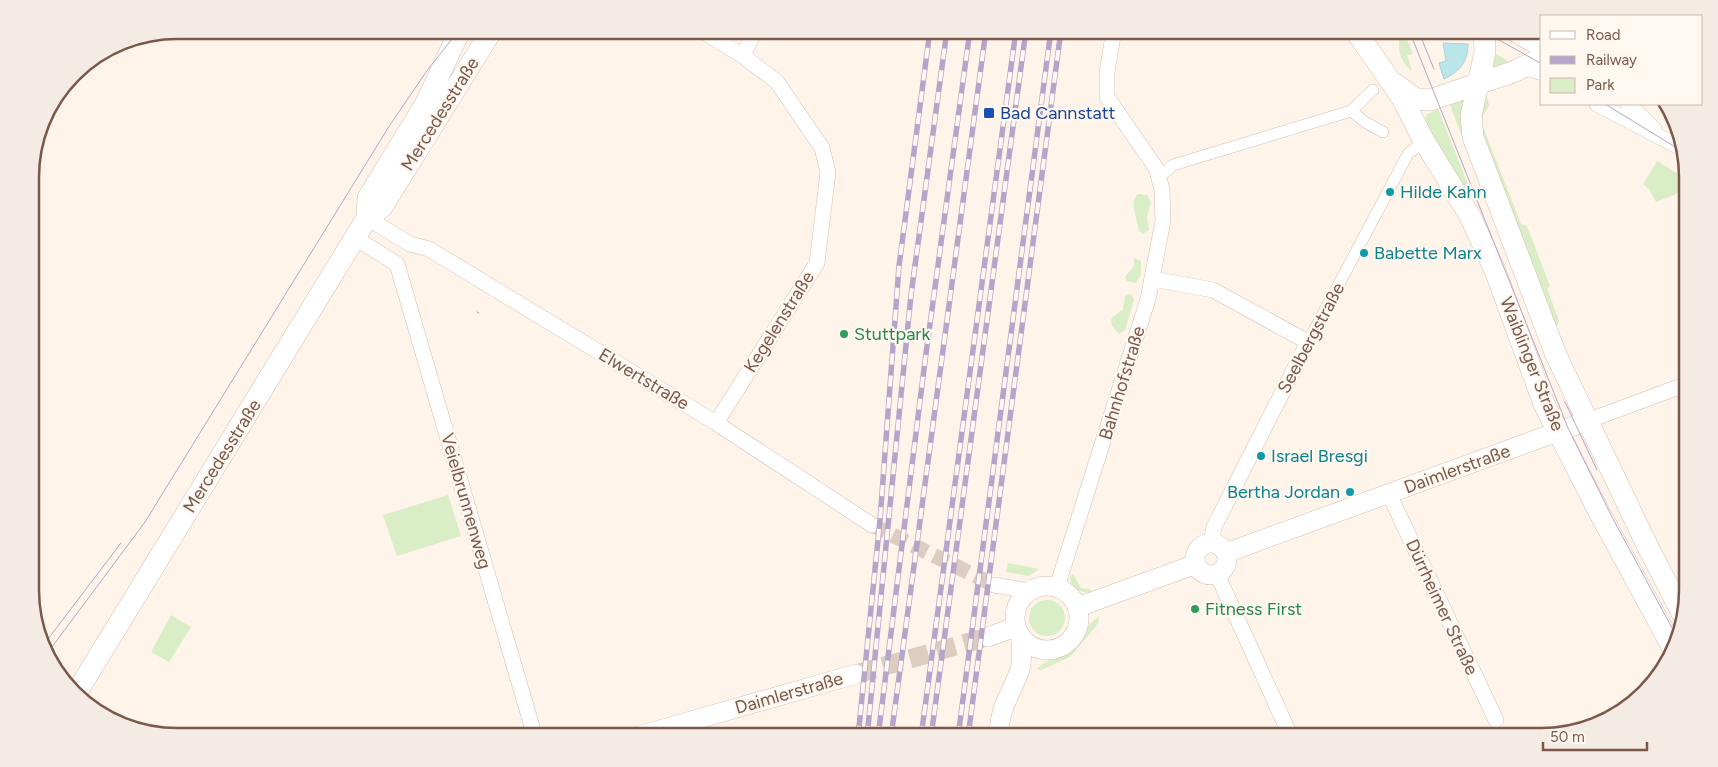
<svg xmlns="http://www.w3.org/2000/svg" width="1718" height="767" font-family="Figtree,sans-serif">
	<rect width="100%" height="100%" fill="#fef4e9"/>
	<path fill="#d9edc6" d="M1403 30 1413 54 1407 55 1412 71C1399 62 1395 43 1403 30Z
		M1493 52 1514 65 1489 73Z
		M1486 94 1489 105 1483 116 1482 124 1521 224 1527 226 1550 286 1547 288 1559 321 1557 327 1553 329 1482 139 1479 103Z
		M1464 100V142L1450 105Z
		M1438 109 1471 192 1468 193 1426 126V115Z
		M1657 161 1686 179 1676 194 1656 202 1649 189 1643 184Z
		M1138 194 1147 195 1151 202 1147 217 1149 230 1143 234 1139 231C1138 220 1128 203 1138 194Z
		M1134 258 1141 261V274L1136 283 1127 281 1125 277 1134 266Z
		M1129 294 1132 295 1134 300 1125 330 1119 334 1112 326 1111 319 1123 309 1125 296Z
		M448 495 461 536 397 556 383 515Z
		M1008 563 1039 569 1029 576 1006 572Z
		M1073 574 1081 588 1090 589 1091 592C1080 594 1071 588 1070 576Z
		M1029 618a18 18 0 1 1 36 0a18 18 0 1 1-36 0Z
		M171 615 191 627 169 662 151 652Z
		M1098 617 1099 621 1096 626 1070 657 1041 670 1037 669C1047 658 1060 658 1071 649 1082 640 1086 625 1098 617Z
		M1401 727 1406 737H1380Z"/>
	<path fill="#bbe6e9" stroke="#a1d7dc" d="M1443 43 1468 44C1468 62 1460 71 1444 79L1439 63 1446 61Z"/>
	<g fill="none" stroke-linecap="round" stroke-linejoin="round">
		<path stroke="#ddcdc1" stroke-width="15" stroke-dasharray="15 8" stroke-linecap="butt" d="M872 525 994 585"/>
		<path stroke="#ddcdc1" stroke-width="19" stroke-dasharray="19 9" stroke-linecap="butt" d="M856 674 988 637"/>
		<g stroke="#d4bdb0" stroke-width="12">
			<path id="pedestrian" d="M1351 111 1365 122 1383 132
				M1165 172 1173 165 1351 111 1373 90
				M1308 342 1408 154 1424 141"/>
		</g>
		<g stroke="#d4bdb0" stroke-width="16">
			<path id="minor" d="M701 30 743 56 777 82 822 148 828 172 817 263 716 423
				M743 56 755 30
				M1524 67 1542 73
				M1597 104 1683 149
				M1628 104 1654 129
				M367 218 410 244 429 249 716 423 872 525
				M355 238 397 264
				M397 264 535 737
				M1153 279 1213 290 1308 342 1214 527 1211 543
				M1587 421 1687 384
				M1389 494 1496 720
				M1217 574 1291 737
				M994 585 1029 591
				M1057 587 1148 299 1163 221 1162 189 1156 168 1107 97V72L1114 30"/>
		</g>
		<g stroke="#d4bdb0" stroke-width="20">
			<path id="tertiary" d="M1195 559a16 16 0 1 1 32 0a16 16 0 1 1-32 0Z
				M1226 553 1587 421
				M1015 618a32 32 0 1 1 64 0a32 32 0 1 1-64 0Z
				M1078 607 1196 564
				M988 637 1016 627
				M635 737 856 674
				M999 737C999 706 1011 696 1020 669 1023 660 1021 647 1021 638"/>
		</g>
		<g stroke="#d7bdad" stroke-width="22">
			<path id="secondary" d="M1355 30 1402 98 1424 141 1470 216 1496 273 1544 404 1598 510 1674 650
				M1484 30 1485 52 1471 116 1473 137 1556 355 1647 545 1683 615
				M1514 30 1542 47
				M1395 84 1416 99 1430 100 1513 72 1542 58
				M367 218 368 198 426 103 460 30
				M77 692 367 218 382 207 492 30"/>
		</g>
		<use href="#pedestrian" stroke="#fff" stroke-width="11"/>
		<use href="#minor" stroke="#fff" stroke-width="15"/>
		<use href="#tertiary" stroke="#fff" stroke-width="19"/>
		<use href="#secondary" stroke="#fff" stroke-width="21"/>
		<path stroke="#b6a5ca" stroke-width="1" d="M1409 30 1568 428 1612 517 1678 639
			M1418 30 1434 69
			M1481 30 1542 64
			M1605 104 1685 153
			M477 312 479 313
			M1565 402 1597 470
			M45 643 121 543
			M49 651 145 522 388 128 426 72 459 30"/>
		<g stroke="#b6a5ca" stroke-width="5.5">
			<path id="rail" d="M858 737 880 520 899 266 930 30
				M867 737 911 295 947 30
				M878 737 925 361 970 30
				M891 737 986 30
				M921 737 1016 30
				M931 737 1026 30
				M958 737 1051 30
				M968 737 1061 30"/>
		</g>
		<use href="#rail" stroke="#fff8f1" stroke-width="4" stroke-dasharray="11" stroke-linecap="butt"/>
	</g>
	<rect fill="#1a4fb4" stroke="#fff8f1" stroke-width="2" x="983" y="107" width="12" height="12" rx="2.5"/>
	<g fill="#0f9aa8" stroke="#fff8f1" stroke-width="2">
		<circle cx="1390" cy="192" r="5"/>
		<circle cx="1364" cy="253" r="5"/>
		<circle cx="1261" cy="456" r="5"/>
		<circle cx="1350" cy="492" r="5"/>
	</g>
	<g fill="#2e9e5b" stroke="#fff8f1" stroke-width="2">
		<circle cx="844" cy="334" r="5"/>
		<circle cx="1195" cy="609" r="5"/>
	</g>
	<g text-anchor="middle" dominant-baseline="central" stroke-width="4.5" stroke-linejoin="round" paint-order="stroke">
		<g font-size="18" fill="#164399" stroke="#fff8f1" text-anchor="start">
			<text x="1000" y="113">Bad Cannstatt</text>
		</g>
		<g font-size="18" fill="#7b584a" stroke="#fff8f1">
			<text transform="translate(440 114) rotate(-58)">Mercedesstraße</text>
			<text transform="translate(779 322) rotate(-58)">Kegelenstraße</text>
			<text transform="translate(1311 338) rotate(-62)">Seelbergstraße</text>
			<text transform="translate(1532 364) rotate(68)">Waiblinger Straße</text>
			<text transform="translate(644 379) rotate(31)">Elwertstraße</text>
			<text transform="translate(1122 383) rotate(-73)">Bahnhofstraße</text>
			<text transform="translate(222 456) rotate(-58)">Mercedesstraße</text>
			<text transform="translate(1457 469) rotate(-20)">Daimlerstraße</text>
			<text transform="translate(466 501) rotate(74)">Veielbrunnenweg</text>
			<text transform="translate(1442 607) rotate(65)">Dürrheimer Straße</text>
			<text transform="translate(789 693) rotate(-16)">Daimlerstraße</text>
		</g>
		<g font-size="18" fill="#0d838f" stroke="#fff8f1" text-anchor="start">
			<text x="1400" y="192">Hilde Kahn</text>
			<text x="1374" y="253">Babette Marx</text>
			<text x="1271" y="456">Israel Bresgi</text>
			<text x="1340" y="492" text-anchor="end">Bertha Jordan</text>
		</g>
		<g font-size="18" fill="#27864d" stroke="#fff8f1" text-anchor="start">
			<text x="854" y="334">Stuttpark</text>
			<text x="1205" y="609">Fitness First</text>
		</g>
	</g>
	<path d="M0 0H1718V767H0ZM177 39H1541A138 138 0 0 1 1679 177V590A138 138 0 0 1 1541 728H177A138 138 0 0 1 39 590V177A138 138 0 0 1 177 39Z" fill="#f4ebe4" fill-rule="evenodd"/>
	<path fill="none" stroke="#7b584a" stroke-width="2.5" d="M177 39H1541A138 138 0 0 1 1679 177V590A138 138 0 0 1 1541 728H177A138 138 0 0 1 39 590V177A138 138 0 0 1 177 39Z"/>
	<rect x="1540" y="15" width="162" height="90" fill="#fff8f1" stroke="#cab8ae"/>
	<rect x="1550" y="31" width="25" height="8" fill="#ffffff" stroke="#cab8ae"/>
	<text x="1586" y="40" font-size="15" fill="#7b584a">Road</text>
	<rect x="1550" y="56" width="25" height="8" fill="#b6a5ca" stroke="#cab8ae"/>
	<text x="1586" y="65" font-size="15" fill="#7b584a">Railway</text>
	<rect x="1550" y="78" width="25" height="15" fill="#d9edc6" stroke="#cab8ae"/>
	<text x="1586" y="90" font-size="15" fill="#7b584a">Park</text>
	<path d="M1543 742v8h104v-8" fill="none" stroke="#7b584a" stroke-width="2.5"/>
	<text x="1550" y="742" font-size="15" fill="#7b584a" stroke="#fff8f1" stroke-width="4" paint-order="stroke">50 m</text>
</svg>
